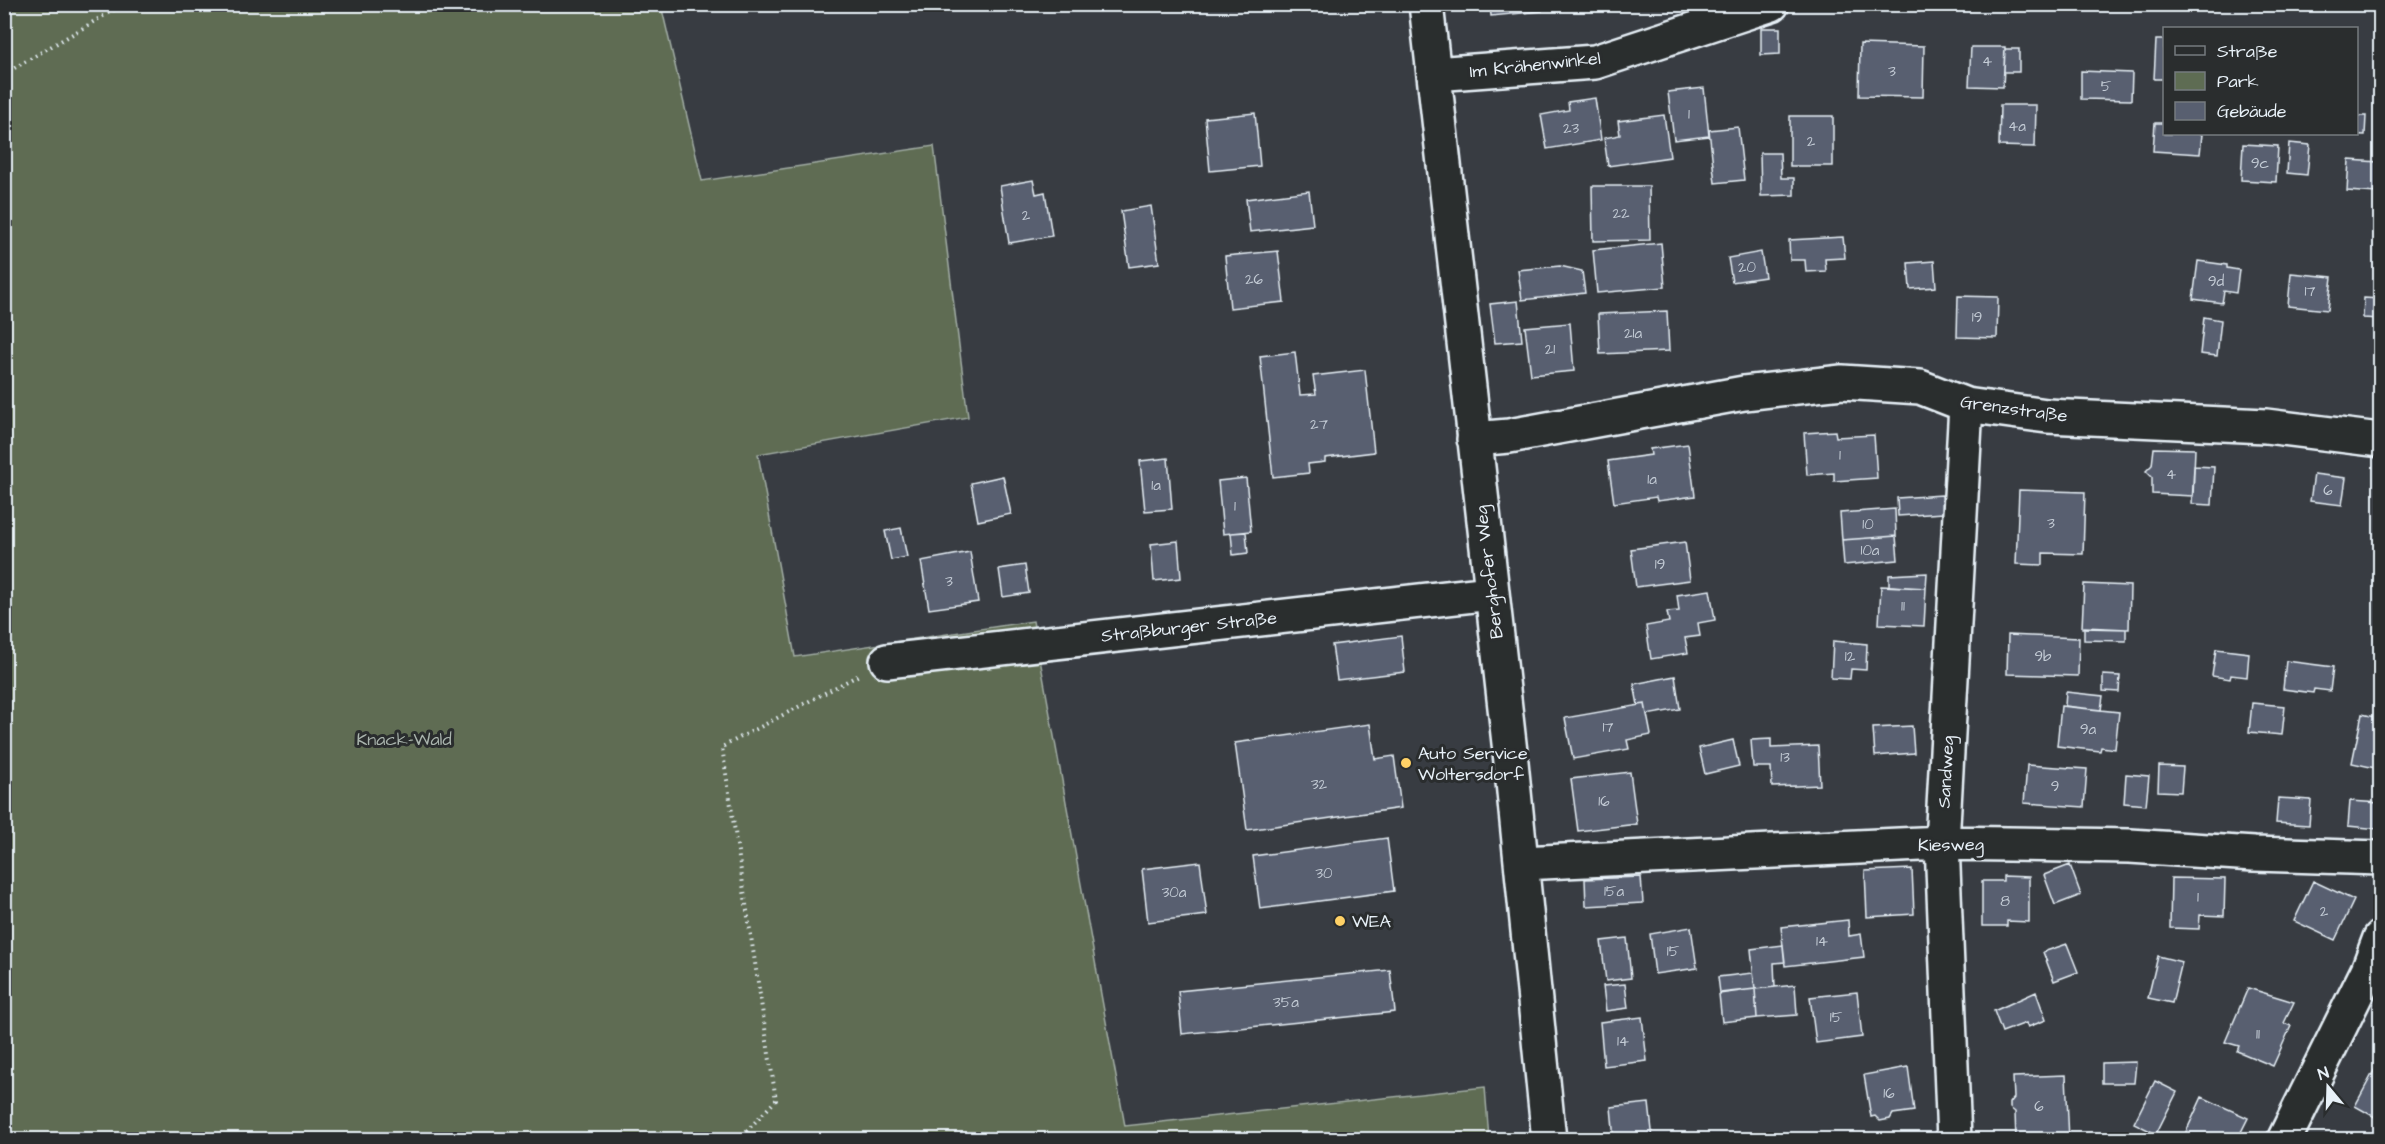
<svg xmlns="http://www.w3.org/2000/svg" width="2385" height="1144" font-family="'Architects Daughter',sans-serif">
	<rect width="100%" height="100%" fill="#383c42"/>
	<filter id="ink" filterUnits="userSpaceOnUse"><feTurbulence type="fractalNoise" baseFrequency=".0167" numOctaves="2"/><feDisplacementMap in="SourceGraphic" scale="12" xChannelSelector="R" yChannelSelector="G"/><feConvolveMatrix kernelMatrix="1 2 1 2 8 2 1 2 1" color-interpolation-filters="sRGB"/></filter>
	<g filter="url(#ink)">
		<path fill="#5e6c53" stroke="#a3aea6" stroke-width="1.5" d="M5 4 661 5 702 181 934 146 968 417 758 454 795 657 1033 621 1125 1126 1485 1087 1489 1139 5 1140Z"/>
		<path fill="#585f70" stroke="#e8f1f8" stroke-width="1.5" d="M1490 4H1541L1542 11 1491 16Z
			M1761 28H1780V54L1761 55Z
			M2156 40H2164V79H2154Z
			M1860 44 1924 46 1923 97 1859 96Z
			M1971 47H2005L2003 87 1969 86Z
			M2005 49H2019V72H2004Z
			M2081 71 2132 73 2131 100 2081 99Z
			M1704 88 1709 136 1674 140 1668 92Z
			M1595 98 1601 140 1547 149 1541 115 1569 110 1568 102Z
			M2000 105H2036L2035 147 1999 146Z
			M1255 113 1260 166 1210 171 1205 118Z
			M1664 115 1670 157 1608 166 1604 138 1620 135 1618 121Z
			M1790 116H1833V166H1790Z
			M2356 116H2366L2365 135 2341 134H2356Z
			M2155 123H2164V134H2202L2200 154 2153 151Z
			M1738 127 1744 180 1715 183 1709 130Z
			M2289 143 2310 145 2307 175 2287 173Z
			M2243 144 2278 146 2276 182 2241 180Z
			M1760 153H1780L1781 178H1794V195L1761 196Z
			M2349 160 2379 162 2377 193 2347 191Z
			M1033 180 1036 194 1045 192 1052 236 1009 243 1000 186Z
			M1592 186H1649L1650 240 1593 241Z
			M1309 191 1313 225 1250 232 1246 199Z
			M1151 206 1159 263 1129 267 1121 211Z
			M1843 237 1845 258 1825 259 1826 271 1806 272 1805 260H1790L1789 240Z
			M1661 243 1665 287 1597 293 1593 250Z
			M1278 251 1284 302 1230 308 1225 256Z
			M1761 252 1765 277 1732 282 1728 258Z
			M1934 261 1936 287 1910 289 1908 263Z
			M2198 261 2227 265V268L2239 270 2236 293 2224 291 2222 303 2193 299Z
			M1560 266 1582 271 1585 293 1522 300 1518 270Z
			M2291 273 2332 277 2328 310 2288 306Z
			M1958 296 1998 297 1997 338 1957 337Z
			M2364 298 2380 299V319L2363 318Z
			M1518 301 1522 341 1495 343 1490 304Z
			M1667 311 1669 351 1600 354 1598 314Z
			M2204 317 2221 320 2217 356 2200 354Z
			M1570 323 1574 371 1531 375 1525 327Z
			M1295 352 1300 395 1316 394 1313 376 1365 370 1374 452 1325 458V462L1308 464 1309 473 1273 477 1260 356Z
			M1835 431 1836 437 1874 435 1877 478 1834 481V473L1807 475 1804 433Z
			M1688 444 1695 496 1657 501 1656 497 1614 503 1608 461 1651 455 1650 449Z
			M2154 448 2195 449 2193 496 2152 494V477L2146 471 2152 465Z
			M1168 458 1172 509 1145 511 1140 461Z
			M2194 466 2214 467 2212 505 2192 504Z
			M2314 474 2346 478 2342 505 2310 501Z
			M1003 476 1011 514 978 521 971 483Z
			M1246 478 1251 531 1223 534 1218 481Z
			M2019 490 2085 492 2083 554 2043 553V565L2016 564Z
			M1942 495 1943 513 1898 516 1897 498Z
			M1895 509 1896 536 1842 540 1840 513Z
			M901 528 907 557 891 560 885 531Z
			M1246 532 1248 553 1233 555 1231 533Z
			M1896 536 1898 560 1844 565 1842 540Z
			M1178 541 1181 578 1154 581 1151 544Z
			M1685 542 1690 580 1636 587 1631 549Z
			M970 552 978 602 929 609 921 561Z
			M1025 565 1029 593 1003 597 999 569Z
			M1927 573 1926 588 1889 586V575Z
			M2084 584 2130 586 2129 629 2082 628Z
			M1881 586 1926 588 1924 626 1879 624Z
			M1710 590 1715 620 1698 623 1700 636 1685 638 1688 653 1651 659 1646 626 1669 622 1667 612 1679 611 1677 595Z
			M2084 627 2126 629V641L2084 640Z
			M2008 635 2079 638 2078 676 2007 674Z
			M1401 636 1405 672 1337 680 1332 645Z
			M1833 641 1867 644 1866 670 1851 669 1850 679 1831 678Z
			M2216 649 2249 653 2247 677 2231 675 2230 679 2212 676Z
			M2286 661 2333 667 2330 691 2314 689 2313 693 2283 689Z
			M2103 675 2120 676 2119 692 2103 691Z
			M1675 676 1680 709 1647 715 1645 704 1638 705 1634 684Z
			M2066 692 2103 696 2101 710 2065 706Z
			M2252 703 2285 706 2282 735 2249 732Z
			M1645 704 1651 735 1627 740 1629 749 1573 759 1565 718Z
			M2061 706 2119 712 2115 749 2101 747 2100 751 2057 746Z
			M2362 714 2380 718V769L2352 763Z
			M1370 724 1375 759 1394 756 1401 808 1247 830 1235 743Z
			M1912 726 1914 753 1875 756 1873 728Z
			M1771 739V748L1818 746 1820 785 1772 787 1771 767H1753L1751 740Z
			M1733 740 1739 766 1705 774 1699 748Z
			M2027 765 2087 769 2084 807 2024 803Z
			M2159 766 2183 767 2181 792 2158 791Z
			M1630 772 1637 824 1578 831 1571 779Z
			M2126 774 2149 776 2146 805 2124 803Z
			M2278 798 2311 800 2309 825 2276 823Z
			M2350 801 2380 803 2379 829 2348 826Z
			M1387 838 1394 891 1260 909 1253 856Z
			M1200 862 1207 915 1148 922 1142 869Z
			M2070 865 2081 895 2055 905 2044 875Z
			M1912 869 1914 914 1867 917 1865 871Z
			M2003 876 2029 877V922L2007 921V926H1982V881H2003Z
			M1641 877 1643 903 1586 906 1585 879Z
			M2171 878 2225 879 2224 916 2200 915 2199 929 2170 928Z
			M2313 881 2354 900 2335 940 2294 921Z
			M1848 920 1849 936 1861 934 1864 957 1785 966 1781 927Z
			M1691 927 1697 968 1655 974 1650 934Z
			M1627 938 1631 978 1606 981 1601 941Z
			M2067 944 2078 972 2054 981 2043 952Z
			M1783 945 1785 962 1774 963 1775 987 1755 989 1751 949Z
			M2158 956 2182 962 2172 1003 2148 998Z
			M1390 970 1395 1012 1182 1034 1178 991Z
			M1753 973 1755 989 1720 993 1718 977Z
			M1625 984 1628 1008 1606 1011 1603 986Z
			M1795 985 1797 1015 1757 1018 1755 989Z
			M2248 988 2294 1002 2284 1023 2291 1026 2273 1066 2237 1051 2239 1046 2225 1042Z
			M1755 989 1757 1018 1722 1022 1719 994Z
			M1857 992 1862 1037 1816 1043 1810 997Z
			M2036 992 2046 1020 2028 1027 2026 1023 2002 1032 1994 1011Z
			M1642 1017 1647 1061 1604 1066 1600 1022Z
			M2136 1062 2134 1083H2102V1063Z
			M1908 1067 1914 1111 1893 1114 1890 1119 1880 1121 1875 1116 1871 1117 1864 1075Z
			M2376 1067 2380 1070V1120L2355 1106Z
			M2066 1075 2069 1140H2016L2015 1112 2010 1108V1103L2014 1098 2013 1077Z
			M2155 1081 2177 1092 2156 1134 2134 1123Z
			M2202 1097 2248 1118 2237 1140H2197L2185 1134Z
			M1649 1103 1653 1140H1614L1611 1107Z"/>
		<g fill="none" stroke-linecap="round" stroke-linejoin="round">
			<g stroke="#e8f1f8" stroke-width="38">
				<path id="minor" d="M1426 4 1510 752 1549 1140
					M1434 74 1595 62 1772 4
					M1474 439 1509 436 1744 393 1842 382 1920 387 1966 405 2047 416 2266 426 2380 440
					M887 661 1491 593
					M1522 863 1942 843 2130 846 2254 854 2380 858
					M1954 1140 1942 843 1966 405
					M2284 1140 2368 970 2380 938"/>
			</g>
			<path stroke="#e8f1f8" stroke-width="4" stroke-dasharray="1.5 4.5" stroke-linecap="butt" d="M4 74 124 4
				M738 1140 776 1100 722 747 859 675"/>
			<use href="#minor" stroke="#2a2d2e" stroke-width="33"/>
		</g>
	</g>
	<g fill="#ffd166" stroke="#2a2d2e" stroke-width="2">
		<circle cx="1406" cy="763" r="6"/>
		<circle cx="1340" cy="921" r="6"/>
	</g>
	<g text-anchor="middle" dominant-baseline="central" stroke-width="6" stroke-linejoin="round" paint-order="stroke">
		<g font-size="15" fill="#c4ccd6">
			<text x="1987" y="61">4</text>
			<text x="1892" y="71">3</text>
			<text x="2106" y="86">5</text>
			<text x="1689" y="114">1</text>
			<text x="2017" y="126">4a</text>
			<text x="1571" y="128">23</text>
			<text x="1811" y="141">2</text>
			<text x="2260" y="163">9c</text>
			<text x="1621" y="213">22</text>
			<text x="1026" y="215">2</text>
			<text x="1747" y="267">20</text>
			<text x="1254" y="279">26</text>
			<text x="2216" y="281">9d</text>
			<text x="2310" y="291">17</text>
			<text x="1977" y="317">19</text>
			<text x="1633" y="333">21a</text>
			<text x="1550" y="349">21</text>
			<text x="1319" y="424">27</text>
			<text x="1840" y="455">1</text>
			<text x="2171" y="474">4</text>
			<text x="1652" y="479">1a</text>
			<text x="1156" y="485">1a</text>
			<text x="2328" y="490">6</text>
			<text x="1235" y="506">1</text>
			<text x="2051" y="523">3</text>
			<text x="1868" y="524">10</text>
			<text x="1870" y="550">10a</text>
			<text x="1660" y="564">19</text>
			<text x="949" y="581">3</text>
			<text x="1903" y="606">11</text>
			<text x="1850" y="656">12</text>
			<text x="2043" y="656">9b</text>
			<text x="1608" y="727">17</text>
			<text x="2088" y="729">9a</text>
			<text x="1785" y="757">13</text>
			<text x="1319" y="784">32</text>
			<text x="2055" y="786">9</text>
			<text x="1604" y="801">16</text>
			<text x="1324" y="873">30</text>
			<text x="1614" y="891">15a</text>
			<text x="1174" y="892">30a</text>
			<text x="2198" y="897">1</text>
			<text x="2005" y="901">8</text>
			<text x="2324" y="911">2</text>
			<text x="1822" y="941">14</text>
			<text x="1673" y="951">15</text>
			<text x="1286" y="1002">35a</text>
			<text x="1836" y="1017">15</text>
			<text x="2258" y="1034">11</text>
			<text x="1623" y="1041">14</text>
			<text x="1889" y="1093">16</text>
			<text x="2039" y="1106">6</text>
		</g>
		<g font-size="18" fill="#e8f1f8" stroke="#2a2d2e">
			<text transform="translate(1535 65) rotate(-6)">Im Krähenwinkel</text>
			<text transform="translate(2014 409) rotate(8)">Grenzstraße</text>
			<text transform="translate(1489 572) rotate(-97)">Berghofer Weg</text>
			<text transform="translate(1189 627) rotate(-6)">Straßburger Straße</text>
			<text transform="translate(1946 772) rotate(-87)">Sandweg</text>
			<text transform="translate(1951 845) rotate(-1)">Kiesweg</text>
		</g>
		<g font-size="18" fill="#aab5ae" stroke="#2a2d2e">
			<text x="404" y="739">Knack-Wald</text>
		</g>
		<g font-size="18" fill="#e8f1f8" stroke="#2a2d2e" text-anchor="start">
			<text x="1418" y="753">Auto Service<tspan x="1418" dy="21">Woltersdorf</tspan></text>
			<text x="1352" y="921">WEA</text>
		</g>
	</g>
	<rect width="2385" height="1144" fill="none" stroke="#2a2d2e" stroke-width="24"/>
	<rect x="12" y="12" width="2361" height="1120" fill="none" stroke="#e8f1f8" stroke-width="2" filter="url(#ink)"/>
	<rect x="2163" y="27" width="195" height="108" fill="#2a2d2e" stroke="#767b7f" stroke-width="1.5"/>
	<rect x="2175" y="46" width="30" height="9" fill="#2a2d2e" stroke="#767b7f" stroke-width="1.5"/>
	<text x="2217" y="57" font-size="18" fill="#e8f1f8">Straße</text>
	<rect x="2175" y="72" width="30" height="18" fill="#5e6c53" stroke="#767b7f" stroke-width="1.5"/>
	<text x="2217" y="87" font-size="18" fill="#e8f1f8">Park</text>
	<rect x="2175" y="102" width="30" height="18" fill="#585f70" stroke="#767b7f" stroke-width="1.5"/>
	<text x="2217" y="117" font-size="18" fill="#e8f1f8">Gebäude</text>
	<g transform="translate(2328 1087) rotate(341)" stroke="#2a2d2e" stroke-width="4.5" paint-order="stroke">
	<path d="M0-4.5L10 22L0 15L-10 22Z" fill="#e8f1f8"/>
	<text y="-9" font-size="16" font-weight="bold" text-anchor="middle" fill="#e8f1f8">N</text>
	</g>
</svg>
